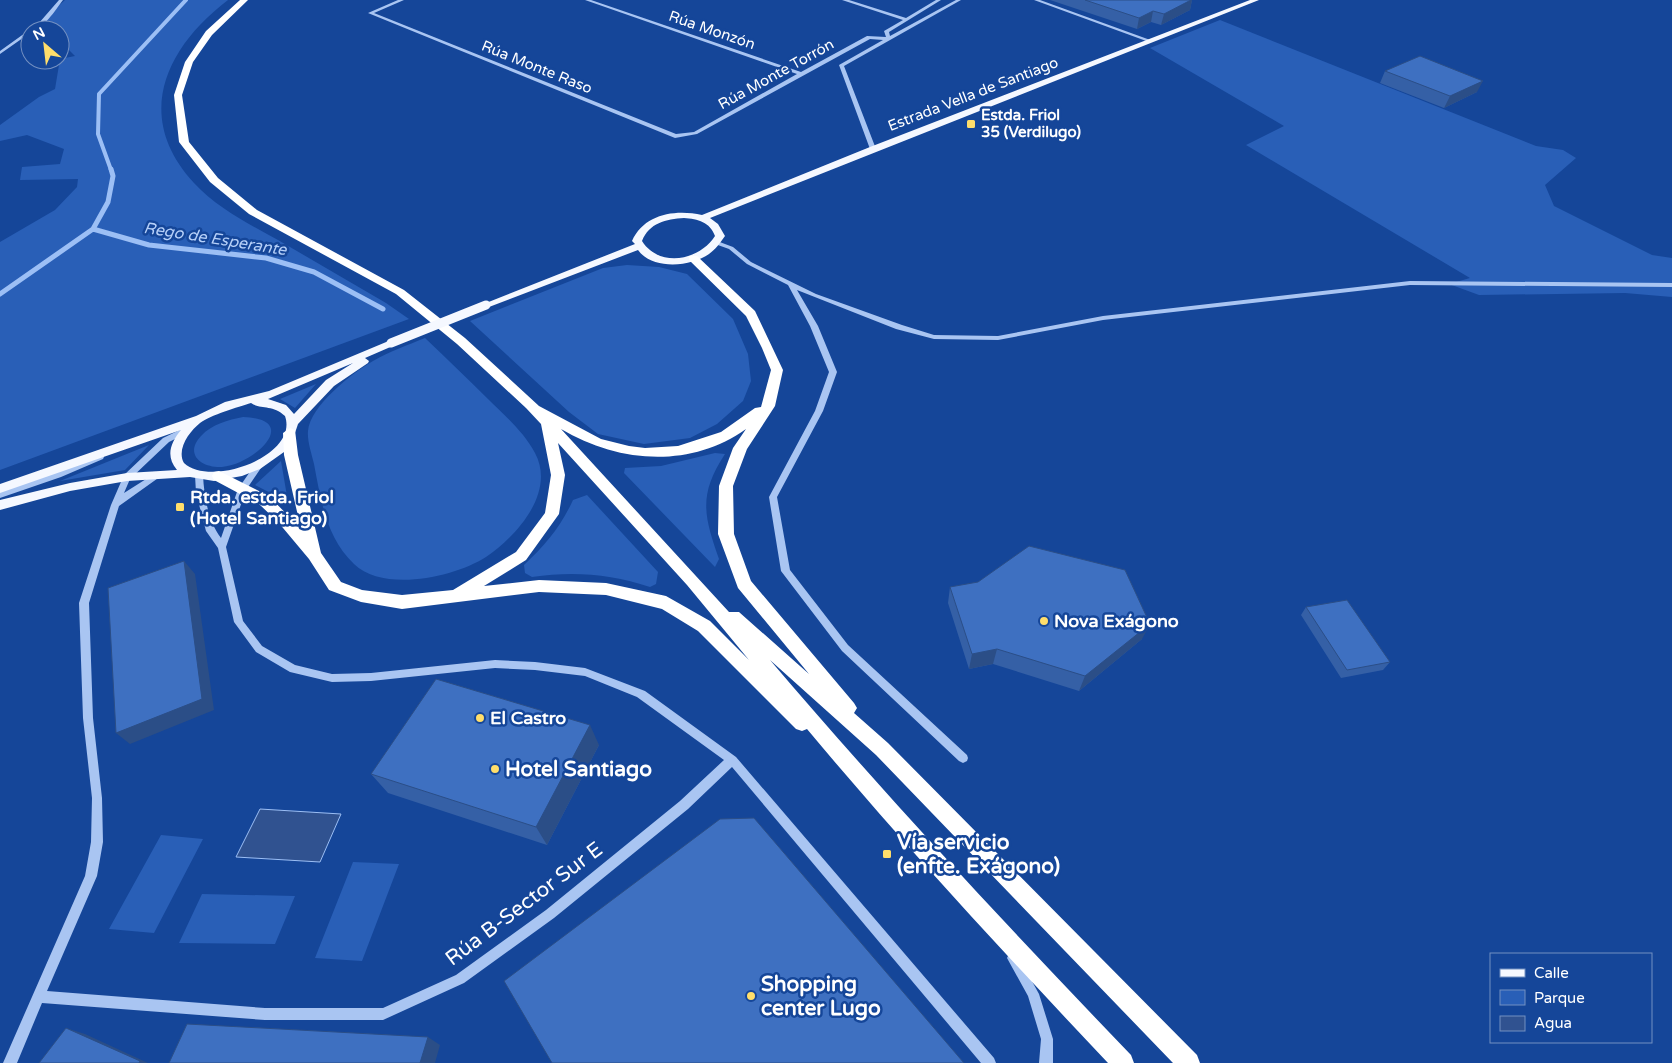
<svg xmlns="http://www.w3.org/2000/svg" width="1672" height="1063" font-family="'Varela Round',sans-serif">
	<rect width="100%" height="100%" fill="#154699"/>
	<path fill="#295fb7" d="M65 0H228C165 48 133 117 194 183 217 208 249 224 278 240 314 261 350 282 386 303L409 319 0 470V242L55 210 77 187 78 179 20 180 22 167 60 164 64 149 27 135 0 141V125L39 97 55 89 60 59 75 56 60 41V30H49L41 22Z
		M1220 20 1536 146 1563 150 1576 158 1545 185 1554 206 1652 255 1672 258V297L1625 293 1479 295 1449 284 1470 278 1246 145 1284 126 1150 48Z
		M627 265 659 267 687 274 733 319 748 354 751 381 743 401 717 424 690 438 644 444 598 434 569 412 470 321 603 268Z
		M425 338C446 358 467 378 488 399 504 415 524 432 535 453 556 492 517 536 486 557 455 577 384 593 354 564 326 537 321 501 314 464 312 455 307 441 308 431 310 406 352 373 373 361 390 351 408 345 425 338Z
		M316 384 295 408 280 399Z
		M243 417C302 419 255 464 222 467 201 468 184 454 201 436 212 424 228 420 243 417Z
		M149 445 125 470 60 481Z
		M715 453 725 454C698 495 704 516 719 559L715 567 624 473 625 468 661 466Z
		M281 461 288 502 255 485Z
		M587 495 658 572 656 584 650 587C611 574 573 571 532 577L525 573 524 565C546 544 560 528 573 500Z
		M161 835 203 839 154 933 109 929Z
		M353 862 399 864 362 961 315 958Z
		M202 894 295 896 275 944 179 943Z"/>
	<path fill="#305290" stroke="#9cbff5" d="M260 809 341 814 320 862 236 857Z"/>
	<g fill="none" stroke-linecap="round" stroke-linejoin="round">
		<path stroke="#9cbff5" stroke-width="4" d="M111 170 98 134 99 94 186 0"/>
		<path stroke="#9cbff5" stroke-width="5" d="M93 229 149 245 266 258 314 272 383 309
			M0 294 93 229 108 202 113 176 111 169"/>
		<path fill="#a9c5f2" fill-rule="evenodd" d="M59 0H63C55 10 44 30 30 30V33L0 54V51L39 23Z
			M398 0H404L374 13 676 134 694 132 797 74 585 0H591L801 72 867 36 886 37 884 31 903 20 842 0H849L906 18 936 0H941L889 32 890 36 956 0H961L844 66 876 149 873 151 870 149 839 65 883 40 870 39 697 134 675 138 368 13Z
			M1034 0H1040L1153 41 1149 42Z
			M717 241 733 247 751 262 816 294 902 325 934 335 998 336 1103 316 1410 281 1672 283V287L1410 285 1103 320 998 340 934 339 896 329 797 290 818 326 837 372 823 411 777 497 790 570 848 645 967 755 968 758 967 761 963 763 959 761 842 651 781 571 769 497 815 411 829 372 810 326 788 285 747 264 729 249 715 244V242Z
			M188 426 192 429 191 431 169 442 130 479 124 493 154 474 157 473 161 476 119 506 89 603 93 718 102 798 103 842 97 876 47 991 265 1008H383L456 975 546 910 680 801 724 760 637 697 585 676 535 670 495 668 371 681 332 682 290 672 256 652 234 622 218 548 206 531 196 493 195 475 199 472 203 475C204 496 208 521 221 538L238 489 258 460 261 459 265 462 246 490 226 547 243 621 262 646 295 665 332 674 371 673 495 660 535 662 585 668 645 691 736 757 994 1058 996 1063H981L732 767 688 809 554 918 464 983 383 1020H265L42 1003 17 1063H3L85 876 91 842 92 798 83 718 79 603 111 505 124 475 163 438Z
			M100 454 103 455 104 457 103 459 61 477 0 498V492L55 473Z
			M1013 952 1017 954 1039 994 1053 1039V1063H1039L1041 1039 1028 996 1007 958 1009 954Z"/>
		<path fill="#f5f8ff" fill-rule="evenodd" d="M1250 0H1259L710 218 718 224 725 236C720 243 716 249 709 254 691 267 652 270 638 250L489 307H483L481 305 635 244 632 241C644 214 675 209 702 215L870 147ZM684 218C698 219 710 222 715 236 699 261 659 268 642 241 649 223 666 219 684 218Z
			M391 340 395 341V345L365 358 369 361 368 363 334 386 298 424 293 439 284 452 260 469 242 476 214 481 190 477 127 481 70 491 0 510V500L70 483 127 473 177 470C165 456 171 442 181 430L0 493V484L196 416 225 402 269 391ZM353 363 326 380 294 414 286 405 268 399ZM251 403C261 410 272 404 285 416 299 456 211 488 184 463 176 449 190 431 200 423 211 415 238 407 251 403Z"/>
		<path fill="#fff" fill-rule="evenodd" d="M240 0H248L212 35 193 62 182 95 189 142 218 178 257 210 404 290 465 338 539 406 601 439 629 446 645 448 678 446 721 432 755 408 761 407 771 370 762 348 746 316 689 260V256H697L755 311 783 370 775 406 747 449 733 486 734 534 751 581 854 703 857 708 854 713 888 743 1197 1055 1200 1063H1173L876 755 770 660C886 796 1007 926 1131 1055L1134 1063H1108C1005 954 903 844 807 729L802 731 796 729 698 631 662 609 606 595 539 592 402 609 361 602 329 590 309 559 278 522 259 504 214 480 212 476 214 472 219 471 269 496 301 529 284 455 283 433 290 428 295 430 298 455 321 553 341 582 362 590 402 595 453 590 516 552 545 513 551 475 541 424 526 408 457 344 396 294 249 214 210 182 179 142 174 95 185 62 206 31ZM561 429C618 463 690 469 746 429L733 448 719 486 718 534 738 588 809 674 739 612H729ZM558 443 687 585 749 660 710 621 666 596 606 583 539 580 484 586 526 560 559 514 565 475Z"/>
		<path stroke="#f5f8ff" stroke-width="9" d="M391 343 486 305"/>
	</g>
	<path fill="#3560a6" d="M1050 0H1192L1190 10 1161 25 1151 22 1137 29Z
		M1385 71 1477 92 1444 108 1380 83Z
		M950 587 1142 639 1079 691 993 664 969 669 948 603Z
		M1306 607 1390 662 1383 670 1341 678 1301 615Z
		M599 745 547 845 388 793 371 774Z"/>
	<path fill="#2b4e87" d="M1191 0H1192L1190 10 1161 25 1164 14Z
		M1153 11 1151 22 1137 29 1139 18Z
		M1483 81 1477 92 1444 108 1450 96Z
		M184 561 195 574 214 710 130 744 116 733Z
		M1150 624 1142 639 1079 691 1085 676Z
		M997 649 993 664 969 669 972 654Z
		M590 725 599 745 547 845 536 827Z
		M66 1028 85 1034 148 1063H139Z
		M428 1037 440 1045 435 1063H420Z"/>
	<path fill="#3e70c1" stroke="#2b4e87" d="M1085 0H1191L1164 14 1153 11 1139 18Z
		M1420 56 1483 81 1450 96 1385 71Z
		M1029 546 1125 570 1150 624 1085 676 997 649 972 654 950 587 978 582Z
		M184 561 202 699 116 733 108 588Z
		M1347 600 1390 662 1347 670 1306 607Z
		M436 679 590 725 536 827 371 774Z
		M754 818 964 1063H552L504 981 720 819Z
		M187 1024 428 1037 420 1063H169Z
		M66 1028 140 1061 139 1063H39Z"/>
	<g fill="#ffde6b" stroke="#154699" stroke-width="2">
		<rect x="966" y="119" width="10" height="10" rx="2.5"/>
		<rect x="175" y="502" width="10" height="10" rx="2.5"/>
		<circle cx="1044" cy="621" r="5"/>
		<circle cx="480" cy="718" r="5"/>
		<circle cx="495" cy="769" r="5"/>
		<rect x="882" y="849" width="10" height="10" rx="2.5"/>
		<circle cx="751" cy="996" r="5"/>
	</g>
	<g text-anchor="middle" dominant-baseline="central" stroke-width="5" stroke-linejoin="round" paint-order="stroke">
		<g font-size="15" fill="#fff" stroke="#154699">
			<text transform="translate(712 30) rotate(19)">Rúa Monzón</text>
			<text transform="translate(537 67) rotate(22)">Rúa Monte Raso</text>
			<text transform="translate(776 74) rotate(-29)">Rúa Monte Torrón</text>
			<text transform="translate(973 94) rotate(-21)">Estrada Vella de Santiago</text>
		</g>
		<g font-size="15" font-weight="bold" fill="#fff" stroke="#154699" text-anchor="start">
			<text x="981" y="115">Estda. Friol<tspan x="981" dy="17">35 (Verdilugo)</tspan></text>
		</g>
		<g font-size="16" font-style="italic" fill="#b6d0f9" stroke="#154699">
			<text transform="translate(215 239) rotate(9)">Rego de Esperante</text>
		</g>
		<g font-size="18" font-weight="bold" fill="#fff" stroke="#154699" text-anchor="start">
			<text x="190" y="497">Rtda. estda. Friol<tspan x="190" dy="21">(Hotel Santiago)</tspan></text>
			<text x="1054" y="621">Nova Exágono</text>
			<text x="490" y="718">El Castro</text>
		</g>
		<g font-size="21" font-weight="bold" fill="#fff" stroke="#154699" text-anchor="start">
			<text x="505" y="769">Hotel Santiago</text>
			<text x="897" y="842">Vía servicio<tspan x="897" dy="24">(enfte. Exágono)</tspan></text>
			<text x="761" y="984">Shopping<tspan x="761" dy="24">center Lugo</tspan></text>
		</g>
		<g font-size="21" fill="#fff" stroke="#154699">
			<text transform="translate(524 904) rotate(-37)">Rúa B-Sector Sur E</text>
		</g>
	</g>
	<rect x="1490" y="953" width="162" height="90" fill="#154699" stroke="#7390c2"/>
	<rect x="1500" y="969" width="25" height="8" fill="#f5f8ff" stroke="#7390c2"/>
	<text x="1534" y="978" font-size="15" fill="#ffffff">Calle</text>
	<rect x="1500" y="990" width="25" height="15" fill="#295fb7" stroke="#7390c2"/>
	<text x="1534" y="1003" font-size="15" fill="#ffffff">Parque</text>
	<rect x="1500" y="1016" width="25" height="15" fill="#305290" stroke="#7390c2"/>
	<text x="1534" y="1028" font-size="15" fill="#ffffff">Agua</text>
	<g transform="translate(45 45) rotate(332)"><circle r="24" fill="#154699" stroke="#7390c2"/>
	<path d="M0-4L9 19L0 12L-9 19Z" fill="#ffde6b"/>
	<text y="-8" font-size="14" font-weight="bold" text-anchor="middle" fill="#ffffff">N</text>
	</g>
</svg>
